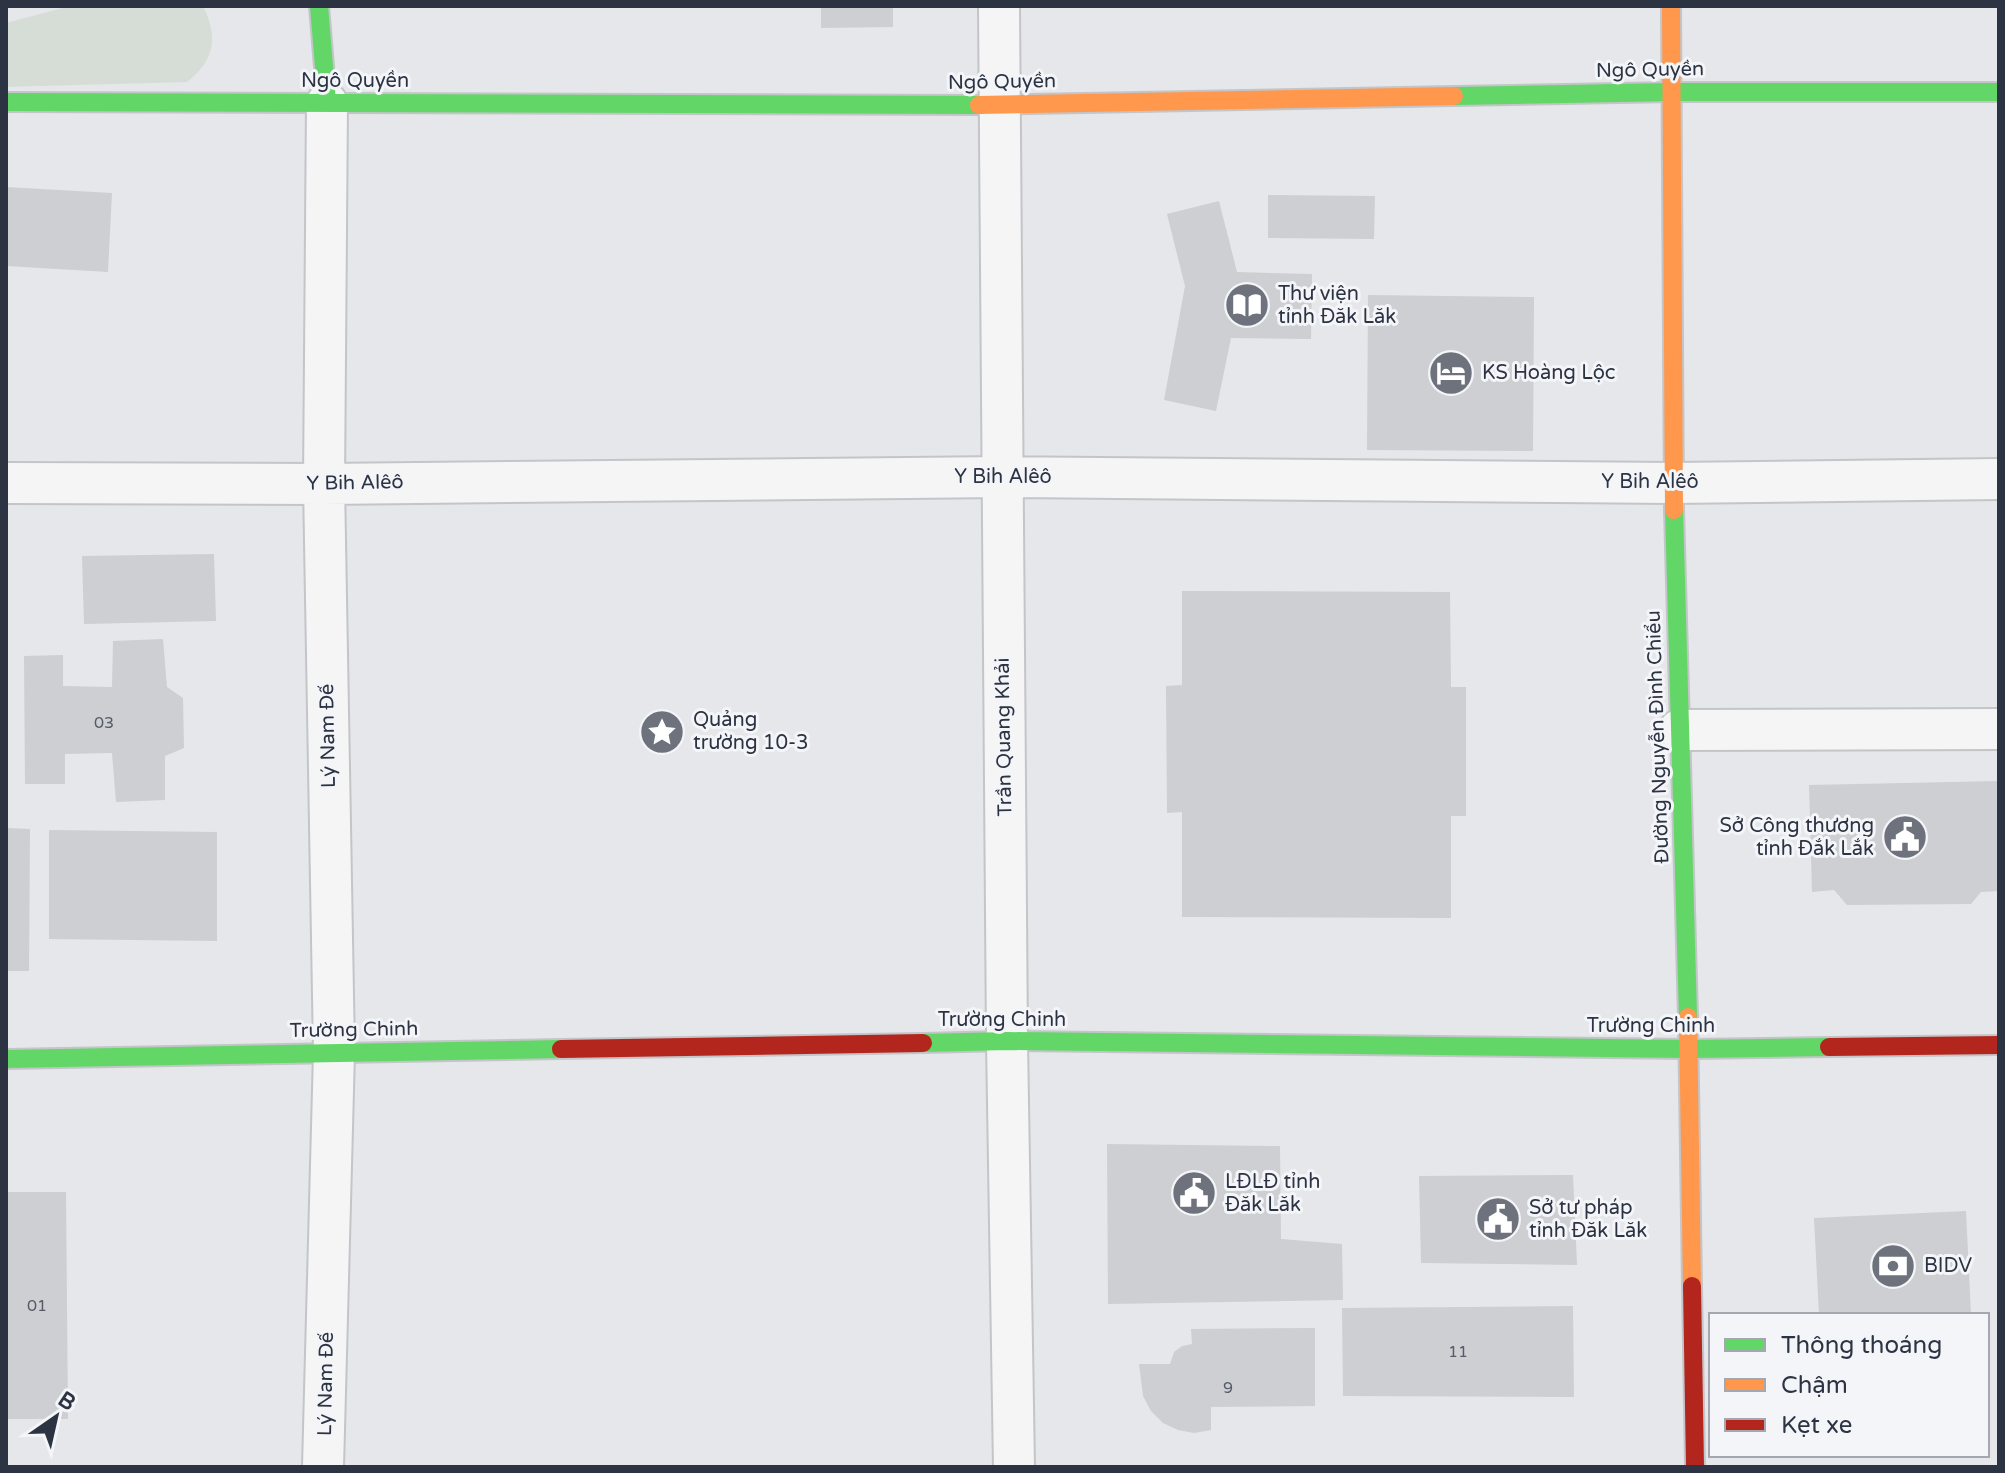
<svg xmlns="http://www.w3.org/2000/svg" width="2005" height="1473" font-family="'Varela Round',sans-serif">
	<rect width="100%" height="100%" fill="#e5e7ea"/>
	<path fill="#d6ddd6" d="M70 6H203C219 39 214 60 187 82L6 87V23Z"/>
	<path fill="#cdcfd2" d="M821 6H893V27L821 28Z
		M6 187 112 193 108 272 6 266Z
		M1268 195 1375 196 1374 239 1268 238Z
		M1219 201 1237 272 1312 274 1311 339 1231 338 1216 411 1164 400 1185 286 1167 214Z
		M1368 295 1534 297 1533 451 1367 450Z
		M214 554 216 621 84 624 82 556Z
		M1182 591 1450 592 1451 687H1466V816H1451V918L1182 917V812L1167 813 1166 686 1182 685Z
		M163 639 167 687 183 698 184 748 165 756V800L116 802 112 753 65 754V784H25L24 656 63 655V686L112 687 113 641Z
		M1999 781V891L1981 892 1971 904 1847 905 1834 890 1812 892 1809 785Z
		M6 828 30 829 29 971H6Z
		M49 830 217 832V941L49 939Z
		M1107 1144 1280 1146 1281 1239 1342 1244 1343 1300 1108 1304Z
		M1573 1175 1577 1265 1421 1263 1419 1176Z
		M6 1192H66L68 1419H6Z
		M1966 1211 1971 1315H1819L1814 1218Z
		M1573 1306 1574 1397 1343 1396 1342 1308Z
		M1315 1328V1406L1211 1407V1430L1194 1433 1178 1430 1163 1423 1151 1411 1143 1396 1139 1364H1170L1174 1352 1182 1346 1192 1344 1191 1329Z"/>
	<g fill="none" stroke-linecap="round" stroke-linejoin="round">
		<g stroke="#c3c5c8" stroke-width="44">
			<path id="street" d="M999 6 1007 1041 1014 1467
				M6 483 324 484 1002 477 1673 483 1999 479
				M1679 730 1999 729
				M323 1467 334 1052 324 484 327 103"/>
		</g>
		<g stroke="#c3c5c8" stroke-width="22">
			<path id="fast" d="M319 6 327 103
				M1454 96 1673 92H1999
				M6 102 979 105
				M1674 510 1688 1017
				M923 1043 1007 1041 1689 1049 1829 1047
				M6 1059 561 1049"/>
		</g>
		<g stroke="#c3c5c8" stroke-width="22">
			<path id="slow" d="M1671 6 1674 510
				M979 105 1454 96
				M1688 1017 1692 1286"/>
		</g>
		<g stroke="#c3c5c8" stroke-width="22">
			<path id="jam" d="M1829 1047 1999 1045
				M561 1049 923 1043
				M1692 1286 1695 1467"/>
		</g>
		<use href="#street" stroke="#f5f5f6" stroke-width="40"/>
		<use href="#fast" stroke="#63d668" stroke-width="18"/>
		<use href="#slow" stroke="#ff974d" stroke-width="18"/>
		<use href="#jam" stroke="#b3261e" stroke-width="18"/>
	</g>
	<defs>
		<g id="library-disc" transform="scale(2.3)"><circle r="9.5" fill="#6d727d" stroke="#f4f5f8"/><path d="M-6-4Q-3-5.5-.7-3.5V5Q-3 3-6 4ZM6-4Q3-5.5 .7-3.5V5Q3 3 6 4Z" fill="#fff"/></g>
		<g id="hotel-disc" transform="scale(2.3)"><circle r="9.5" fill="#6d727d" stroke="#f4f5f8"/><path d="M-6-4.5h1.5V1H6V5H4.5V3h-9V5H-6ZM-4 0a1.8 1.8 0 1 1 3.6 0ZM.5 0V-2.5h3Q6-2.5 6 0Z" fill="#fff"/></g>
		<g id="sight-disc" transform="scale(2.3)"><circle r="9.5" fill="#6d727d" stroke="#f4f5f8"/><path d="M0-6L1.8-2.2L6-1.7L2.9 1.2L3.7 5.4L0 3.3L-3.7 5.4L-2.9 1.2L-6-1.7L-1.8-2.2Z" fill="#fff"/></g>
		<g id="civic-disc" transform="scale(2.3)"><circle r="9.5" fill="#6d727d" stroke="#f4f5f8"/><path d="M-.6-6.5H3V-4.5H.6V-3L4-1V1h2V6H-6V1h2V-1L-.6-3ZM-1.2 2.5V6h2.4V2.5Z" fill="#fff"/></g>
		<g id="bank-disc" transform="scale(2.3)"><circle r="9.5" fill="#6d727d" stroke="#f4f5f8"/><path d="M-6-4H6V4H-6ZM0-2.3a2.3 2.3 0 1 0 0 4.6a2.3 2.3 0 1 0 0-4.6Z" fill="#fff"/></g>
	</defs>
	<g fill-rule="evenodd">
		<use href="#library-disc" x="1247" y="305"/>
		<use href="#hotel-disc" x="1451" y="373"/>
		<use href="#sight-disc" x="662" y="732"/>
		<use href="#civic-disc" x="1905" y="837"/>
		<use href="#civic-disc" x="1194" y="1193"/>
		<use href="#civic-disc" x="1498" y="1219"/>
		<use href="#bank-disc" x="1893" y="1266"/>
	</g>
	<g text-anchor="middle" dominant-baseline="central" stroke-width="6" stroke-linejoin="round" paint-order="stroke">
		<g font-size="16" fill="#555b68">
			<text x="104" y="723">03</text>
			<text x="37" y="1306">01</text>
			<text x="1458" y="1352">11</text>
			<text x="1228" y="1388">9</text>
		</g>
		<g font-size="20" fill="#2c3343" stroke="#f4f5f8">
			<text transform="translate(1650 70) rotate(-1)">Ngô Quyền</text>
			<text x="355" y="81">Ngô Quyền</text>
			<text transform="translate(1002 82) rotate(-1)">Ngô Quyền</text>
			<text x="1003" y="477">Y Bih Alêô</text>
			<text x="1650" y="482">Y Bih Alêô</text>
			<text transform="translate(355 483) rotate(-1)">Y Bih Alêô</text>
			<text transform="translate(328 736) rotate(-91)">Lý Nam Đế</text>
			<text transform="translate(1004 737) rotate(-91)">Trần Quang Khải</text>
			<text transform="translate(1658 737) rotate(-92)">Đường Nguyễn Đình Chiểu</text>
			<text x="1002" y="1020">Trường Chinh</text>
			<text x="1651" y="1026">Trường Chinh</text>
			<text transform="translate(354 1030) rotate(-1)">Trường Chinh</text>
			<text transform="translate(326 1384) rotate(-89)">Lý Nam Đế</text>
		</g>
		<g font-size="20" fill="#2c3343" stroke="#f4f5f8" text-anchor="start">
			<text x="1278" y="294">Thư viện<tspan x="1278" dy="23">tỉnh Đăk Lăk</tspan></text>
			<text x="1482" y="373">KS Hoàng Lộc</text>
			<text x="693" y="720">Quảng<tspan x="693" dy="23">trường 10-3</tspan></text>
			<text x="1874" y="826" text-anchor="end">Sở Công thương<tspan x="1874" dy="23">tỉnh Đắk Lắk</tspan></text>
			<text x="1225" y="1182">LĐLĐ tỉnh<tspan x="1225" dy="23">Đăk Lăk</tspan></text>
			<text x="1529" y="1208">Sở tư pháp<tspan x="1529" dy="23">tỉnh Đăk Lăk</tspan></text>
			<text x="1924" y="1266">BIDV</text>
		</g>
	</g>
	<rect width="2005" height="1473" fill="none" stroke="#2c3343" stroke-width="16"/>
	<rect x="1709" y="1313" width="280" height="144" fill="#f4f5f8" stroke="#a4a7b0" stroke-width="2"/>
	<rect x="1725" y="1339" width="40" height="12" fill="#63d668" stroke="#a4a7b0" stroke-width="2"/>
	<text x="1781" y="1353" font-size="24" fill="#2c3343">Thông thoáng</text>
	<rect x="1725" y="1379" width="40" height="12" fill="#ff974d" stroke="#a4a7b0" stroke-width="2"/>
	<text x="1781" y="1393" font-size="24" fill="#2c3343">Chậm</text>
	<rect x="1725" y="1419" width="40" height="12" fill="#b3261e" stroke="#a4a7b0" stroke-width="2"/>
	<text x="1781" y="1433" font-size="24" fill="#2c3343">Kẹt xe</text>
	<g transform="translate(56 1417) rotate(34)" stroke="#f4f5f8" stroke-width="6" paint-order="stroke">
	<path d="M0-6L14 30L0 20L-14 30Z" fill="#2c3343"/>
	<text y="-12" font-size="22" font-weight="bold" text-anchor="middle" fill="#2c3343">B</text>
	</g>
</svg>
